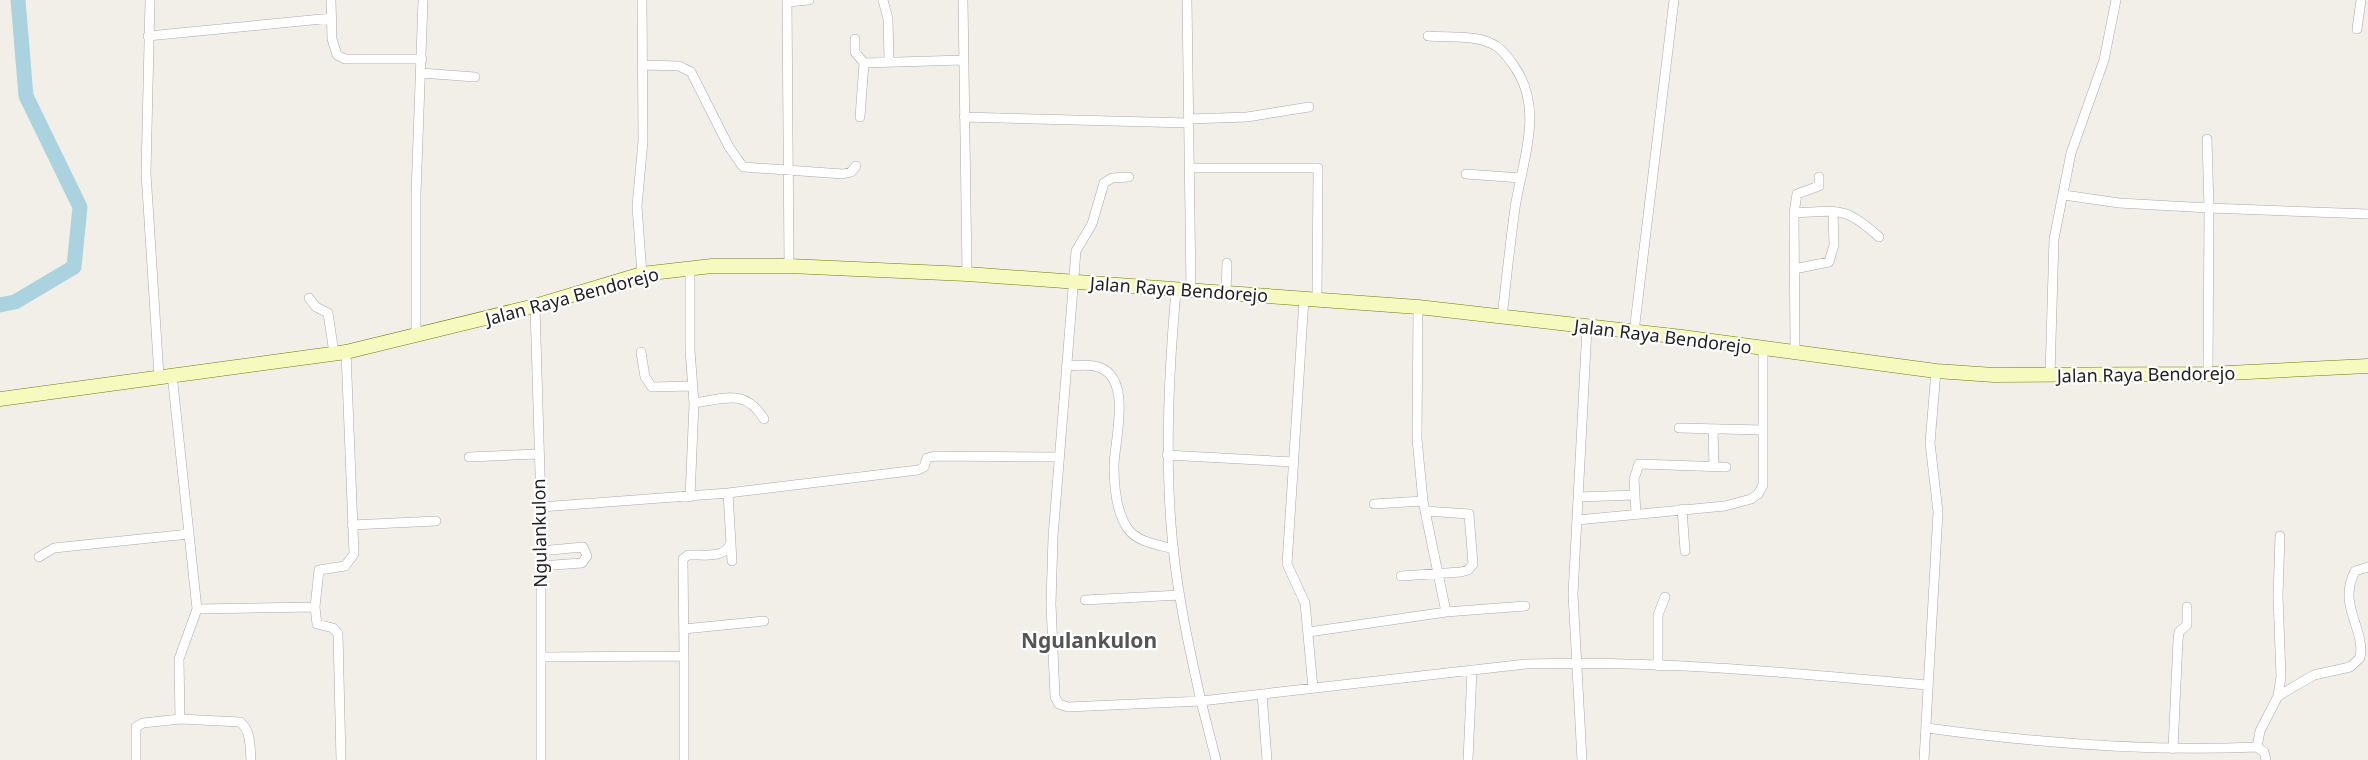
<svg xmlns="http://www.w3.org/2000/svg" width="2368" height="760" font-family="'Noto Sans',sans-serif">
	<rect width="100%" height="100%" fill="#f2efe9"/>
	<g fill="none" stroke-linecap="round" stroke-linejoin="round">
		<path stroke="#aad3df" stroke-width="15" d="M0 305 15 302 74 267 80 207 26 96 18 0"/>
		<g stroke="#a9a9a9" stroke-width="10">
			<path id="minor" d="M150 0 146 173 159 376
				M331 0 332 39 337 55 345 59H422
				M787 0 789 266
				M883 0 888 19 889 61
				M963 0 967 274
				M1187 0 1191 291
				M787 2 809 0
				M2357 29 2361 0
				M148 36 332 18
				M1428 36C1449 38 1478 34 1496 46 1503 50 1509 59 1514 66 1545 110 1522 161 1515 208 1510 245 1506 281 1502 318
				M855 39V52L864 63 963 60
				M643 65 679 66 691 72 729 147 743 167 843 174 851 172 856 166
				M421 73 475 77
				M860 117 864 63
				M964 117 1189 123
				M1189 119 1247 117 1309 107
				M2207 139 2209 208 2368 214
				M1190 168H1318L1317 300
				M1466 174 1521 178
				M1129 177 1112 178 1104 183 1092 224 1076 251 1053 537 1051 604 1055 697 1059 704 1068 707 1201 701 1216 760
				M2064 195 2119 203 2209 208 2208 374
				M1794 213C1838 211 1844 205 1879 237
				M690 268V350L694 403 690 497
				M1794 269 1829 262 1834 245 1833 211
				M642 274 637 206 643 141 642 0
				M1176 291C1169 368 1165 446 1171 524 1175 584 1188 643 1201 701L1526 664C1660 660 1794 673 1927 685
				M1226 294 1227 263
				M309 298 316 307 328 313 334 353
				M1304 299 1287 564 1305 603 1313 688
				M535 306 541 507V760
				M1418 307 1417 439 1423 501 1446 612 1525 606
				M1634 332 1674 0
				M416 336V194L423 0
				M641 352 645 377 652 387 691 386
				M1795 352 1794 213 1797 194 1819 186V177
				M1066 366C1075 366 1086 364 1094 366 1135 373 1114 441 1114 466 1114 485 1116 512 1128 529 1137 542 1159 545 1174 549
				M172 374 197 609 315 607
				M2050 375 2054 239 2071 153 2104 60 2116 0
				M694 403C725 399 745 388 764 419
				M1679 428 1763 430
				M1713 429 1714 467
				M1167 455 1293 462
				M469 457 537 454
				M728 493 732 561
				M1578 497 1635 495
				M1374 504 1423 501
				M541 507 728 493 918 470 924 467 927 458 935 456 1058 457
				M1682 509 1685 551
				M1636 513 1634 479 1639 464 1726 467
				M1577 520 1725 506 1751 499 1758 494 1763 485V348
				M352 525 436 521
				M540 551 583 547 587 556 582 563 540 566
				M39 557 54 548 189 534
				M1401 576 1461 572 1468 570 1473 564 1469 514 1425 511
				M1085 600 1180 595
				M684 629 764 621
				M1309 632 1446 612
				M684 656V760
				M541 657 684 656 683 559 688 555C703 554 725 560 731 542
				M1658 666V615L1665 597
				M1262 694 1267 760
				M2278 696 2314 675 2350 667 2360 658C2366 629 2337 606 2355 571L2368 567
				M180 719 240 722C251 730 250 747 251 760
				M1927 728C2037 743 2146 752 2257 747L2264 752 2266 760
				M2257 747 2260 731 2278 696 2281 677 2278 596 2280 536
				M2173 749 2178 640 2179 632 2187 625V607
				M136 760V727L143 723 180 719 179 659 197 609
				M341 760 338 634 333 628 317 624 315 607 319 570 345 566 354 554 346 352
				M1468 760 1472 670
				M1582 760 1573 594 1587 328
				M1924 760 1938 512 1930 443 1936 371"/>
		</g>
		<g stroke="#707d05" stroke-width="15">
			<path id="secondary" d="M0 399 346 352 535 306 642 274 712 266H789L967 274 1418 307 1682 337 1936 371 1994 375 2208 374 2368 366"/>
		</g>
		<use href="#minor" stroke="#fff" stroke-width="9"/>
		<use href="#secondary" stroke="#f7fabf" stroke-width="14"/>
	</g>
	<g text-anchor="middle" dominant-baseline="central" stroke-width="4.5" stroke-linejoin="round" paint-order="stroke">
		<g font-size="18" fill="#222" stroke="#fff">
			<text transform="translate(1179 289) rotate(4)">Jalan Raya Bendorejo</text>
			<text transform="translate(572 296) rotate(-15)">Jalan Raya Bendorejo</text>
			<text transform="translate(1663 336) rotate(7)">Jalan Raya Bendorejo</text>
			<text transform="translate(2146 374) rotate(-1)">Jalan Raya Bendorejo</text>
			<text transform="translate(539 533) rotate(-91)">Ngulankulon</text>
		</g>
		<g font-size="21" font-weight="bold" fill="#555" stroke="#fff">
			<text x="1089" y="640">Ngulankulon</text>
		</g>
	</g>
</svg>
